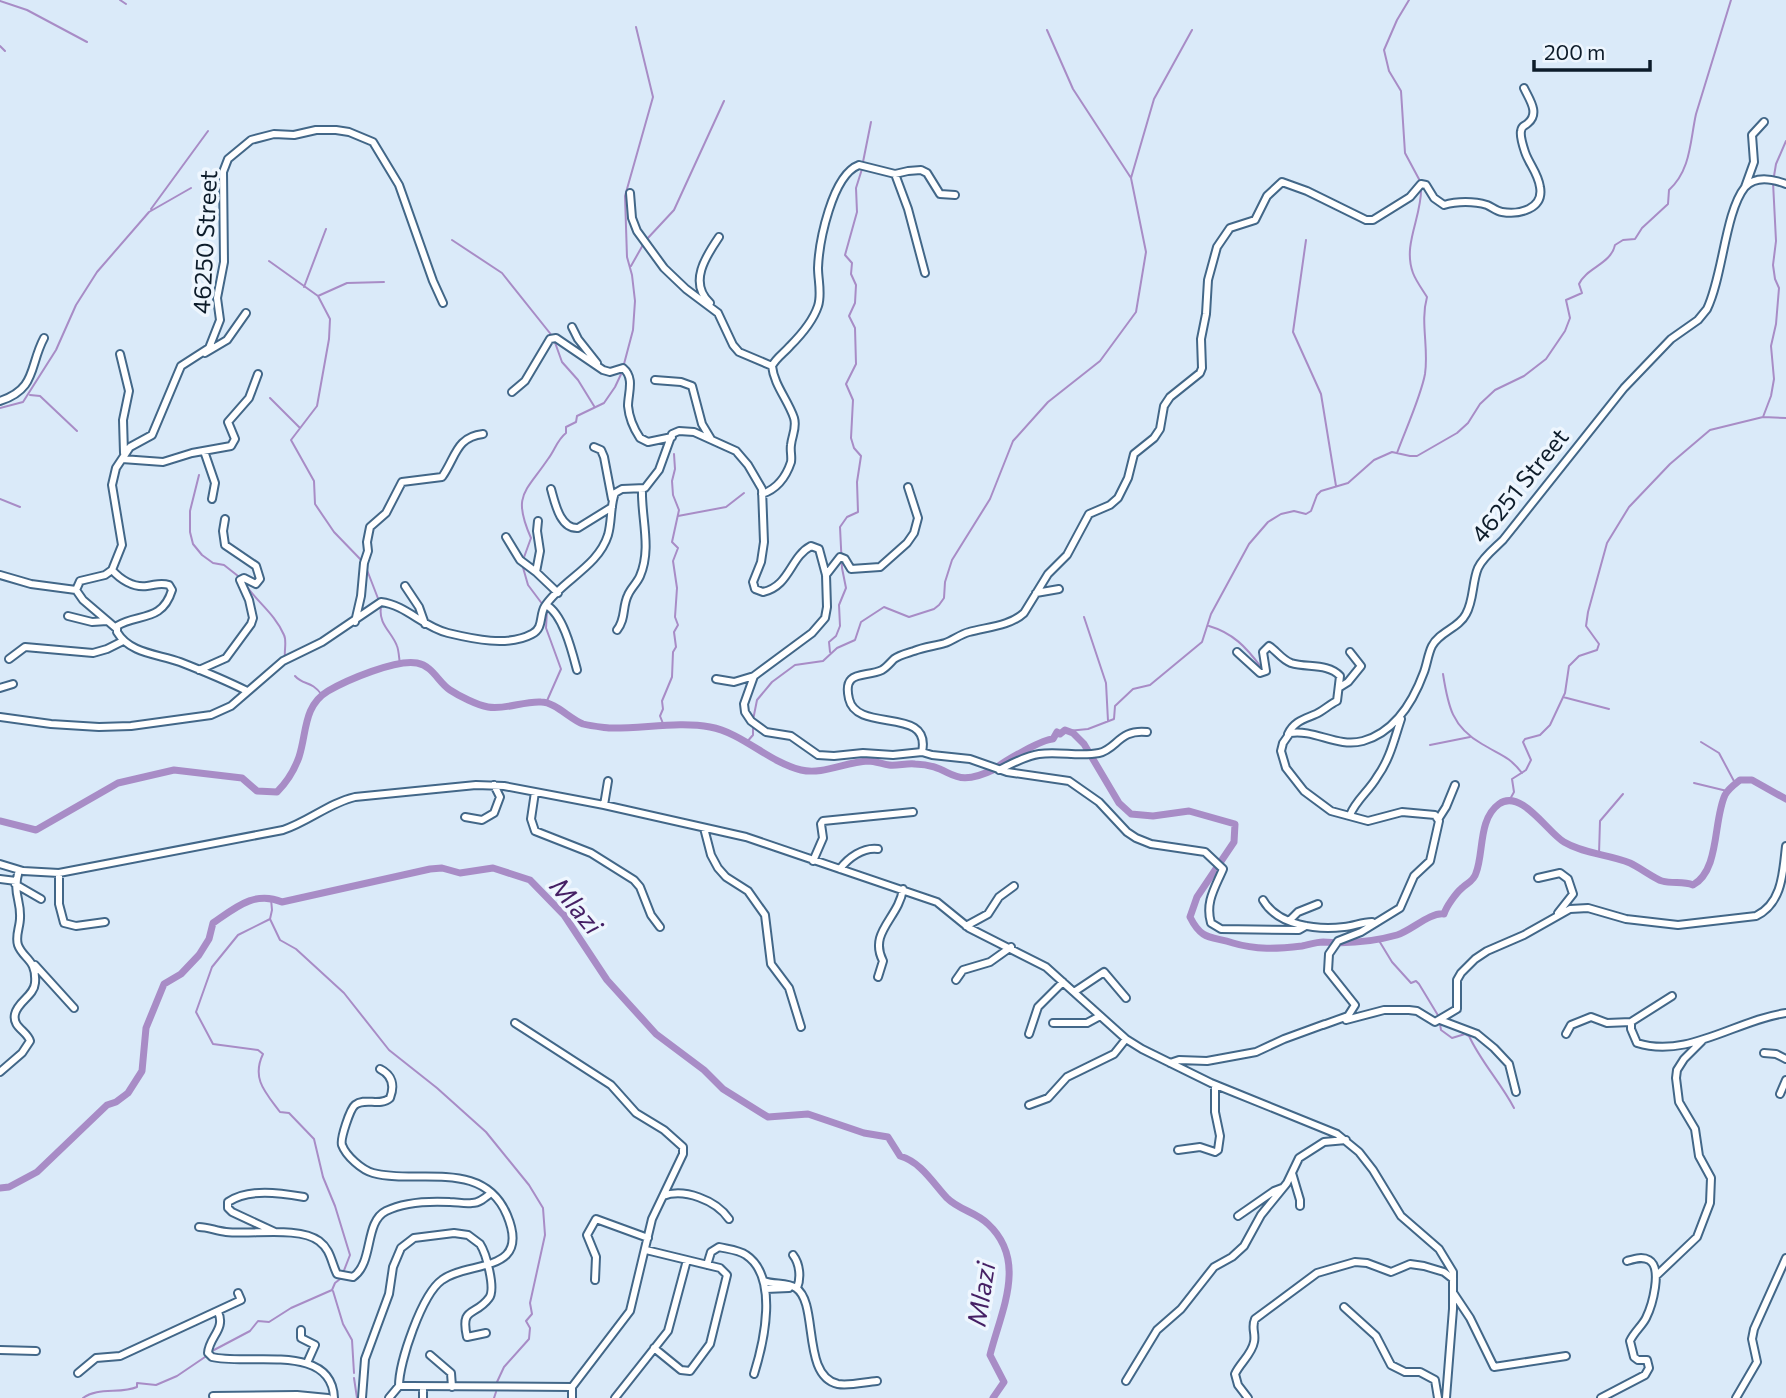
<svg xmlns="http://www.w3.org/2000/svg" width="1786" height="1398" font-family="Commissioner,sans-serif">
	<rect width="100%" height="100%" fill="#daeaf9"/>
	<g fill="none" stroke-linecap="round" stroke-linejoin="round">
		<path stroke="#a88cc6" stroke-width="2" d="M120 0 126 4
			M1409 0 1397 20 1384 50 1389 71 1401 91 1405 153 1420 181
			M0 1 27 10 87 42
			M1047 30 1073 89 1131 178
			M0 46 5 51
			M863 162 871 122
			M1774 176 1776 164 1786 141
			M151 209 208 131
			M647 239 674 210 724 101
			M452 240 502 273 553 337 562 362 578 380 594 406
			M1306 240 1293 332 1321 394 1336 486
			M269 261 318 296 330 319 329 339 317 406 291 440 314 481 315 504 334 532 363 562
			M631 266 644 243
			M304 287 326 229
			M318 296 347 283 384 282
			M624 364 633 330 635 301 632 275 627 257 625 196 653 97 636 27
			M30 395 40 396 77 431
			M270 398 299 427
			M0 408 23 402 56 350 76 305 97 272 149 212 191 188
			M1763 417 1771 396 1774 379 1771 346 1776 324 1779 288 1775 279 1773 265 1776 241 1773 182
			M1397 453C1405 431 1421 396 1425 374 1429 348 1420 322 1427 297 1422 289 1416 281 1413 273 1402 244 1423 215 1421 186
			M199 475 190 511V532L193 544 202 555 213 563 224 565 238 576
			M0 499 20 507
			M678 516 726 507 744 493
			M523 560 531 538C512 495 525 493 548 459 555 450 557 440 566 433V427L576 422 577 416 604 403 615 387 623 370
			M522 564 528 585 543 605
			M367 570 379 601
			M245 584C257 602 275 614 284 635 287 641 284 650 285 658
			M381 607C378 624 392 632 397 646 399 651 399 659 400 664
			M1084 617 1106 683 1108 721
			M1209 626C1233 633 1246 647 1261 667
			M830 652 829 642 836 636 840 626 839 605 846 588 842 568 840 527 847 517 858 512 857 482 861 456 854 448 851 438 853 400 846 384 856 364 855 328 849 316 855 303 856 285 851 274 852 263 845 255 857 212 856 188 862 169
			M1443 674C1448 706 1452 727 1482 744 1500 755 1509 756 1522 773
			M295 676C304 686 311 680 322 695
			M1563 697 1609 709
			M546 703 561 669 546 628 547 610
			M753 720 757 700 772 682 795 665 823 661 837 648 855 640 861 622 884 607 909 617 934 609 939 605 944 598 945 582 952 560 990 499 1013 441 1048 402 1100 361 1136 312 1146 252 1131 178 1154 99 1192 30
			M664 726 660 716 663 709 662 701 672 677 673 652 676 647 674 632 678 625 675 617 677 588 673 561 678 548 672 542 679 510 673 495 672 481 675 469 674 454
			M1068 731 1088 729 1114 719 1115 706 1133 689 1150 685 1202 642 1211 614 1249 544 1268 522 1281 514 1294 511 1306 514 1311 511 1317 495 1321 491 1348 483 1374 460 1392 452 1410 456H1417L1457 433 1468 423 1480 404 1495 390 1524 376 1546 359 1565 331 1570 318 1566 300 1582 293 1579 284C1586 268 1611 264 1615 245L1623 240 1635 239 1642 228 1668 204 1669 190C1691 170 1690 141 1696 114L1731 0
			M1701 742 1719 753 1735 783
			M746 743 753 735V726
			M1430 745 1470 737
			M1694 783 1727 791
			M1509 801 1514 792 1512 779 1526 770 1531 760 1523 742 1525 739 1540 735 1550 725 1565 693 1569 666 1579 656 1597 650 1599 644 1586 626 1588 612 1607 543 1629 507 1670 464 1710 430 1763 417 1786 418
			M1599 854 1600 821 1623 794
			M271 899 272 910 270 919 280 940 296 949 344 993 389 1050 437 1088 486 1132 529 1185 543 1208 545 1235 530 1303 532 1314 526 1321 530 1328 529 1339 504 1367 497 1382
			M270 919 238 935 212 967 196 1012 213 1044 258 1050 263 1054C251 1079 266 1093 280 1112L289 1113 314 1139 323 1177 335 1206 350 1255 343 1273
			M1378 939 1392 962 1411 983 1416 981 1419 984 1439 1017
			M1440 1024 1441 1030 1452 1038 1465 1034 1469 1036C1481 1062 1501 1083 1514 1108
			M333 1291 343 1324 352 1340 354 1373
			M214 1350 250 1331 258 1321 269 1322 291 1308 332 1290 335 1283 340 1279
			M354 1378 357 1398
			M83 1398C97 1387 121 1394 137 1387V1383L156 1385 177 1376 205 1357
			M494 1398 496 1392"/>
		<path stroke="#a88cc6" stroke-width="7" d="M996 768C1006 760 1043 739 1053 739L1057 732 1060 734 1065 730 1073 733 1084 744 1119 803 1131 814 1153 816 1189 811 1235 824 1234 842 1197 897 1190 917C1202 941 1211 936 1233 943 1256 950 1277 949 1302 946 1308 945 1316 942 1323 942 1348 944 1372 942 1397 935 1411 931 1430 912 1444 914 1446 907 1456 893 1462 888 1467 883 1474 881 1476 873 1484 853 1478 819 1499 804 1521 788 1548 833 1564 842 1584 854 1608 854 1630 863 1639 867 1655 879 1662 881 1673 884 1683 881 1693 885 1720 870 1713 821 1725 795 1728 789 1735 784 1740 780H1752L1786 799
			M0 821 36 830 118 783 174 770 242 778 257 791 277 792C287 782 294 771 299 757 307 733 303 706 328 691 347 680 396 659 417 663 433 666 438 682 450 690 459 696 477 705 488 707 506 710 523 701 541 702 555 702 570 719 583 724 590 726 601 727 609 728 641 729 679 721 710 727 743 733 768 762 801 770 823 775 845 762 868 761 875 761 882 764 889 765 897 766 907 763 915 764 955 765 949 791 995 769
			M0 1188 9 1187 37 1172 107 1105 116 1102 128 1093 142 1071 146 1028 164 984 181 974 199 955 209 939 213 923C235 908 255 890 282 902L430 869 442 868 460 873 493 868 530 880 564 915 607 980 656 1034 704 1070 723 1089 768 1117 808 1114 864 1133 888 1137 900 1156C921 1162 933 1183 947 1198 959 1210 976 1212 988 1224 1028 1261 1001 1311 990 1355L1004 1382 993 1398"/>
		<g stroke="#426788" stroke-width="10">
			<path id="minor" d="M895 174 908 209 925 273
				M1745 187 1754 162 1752 135 1764 122
				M630 193 632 218 637 231 664 268 686 289 718 313 733 345 739 352 772 366
				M710 303C688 283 706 256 719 237
				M572 327 578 339 597 363
				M205 353 227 340 246 313
				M120 354 129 391 123 420 124 453
				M655 380 681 382 692 386 702 424 711 439
				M512 392 525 381 550 339 556 338 603 370 610 372 623 368C635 378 628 393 628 406 629 417 634 429 640 438L648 442 672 437
				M0 401C37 389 29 366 44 338
				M594 447 601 450 604 457 612 499
				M204 451 215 483 212 499
				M122 459 163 462 192 453 231 446 235 439 228 422 249 398 258 374
				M551 489C555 503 560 529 578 528L612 507
				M762 494C777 489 786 477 791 462 792 456 790 451 791 445 792 435 797 428 794 418 788 400 774 385 772 366 776 358 784 353 790 346 802 334 813 321 818 306 822 294 818 280 818 268 819 242 832 175 859 165L895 174 908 171 921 170 927 173 940 194 955 195
				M506 537 520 560 536 572 558 593
				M536 572 540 551 537 531 538 521
				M0 575 31 584 76 590 83 600 117 629
				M826 575 840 557 845 559 851 569 880 567 907 543 914 533 918 518 908 487
				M405 586 419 607 425 624
				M76 590 80 581 105 575 112 570
				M1036 593 1059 589
				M546 605C563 614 572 651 577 670
				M68 616 92 622 107 621
				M355 622 361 596 364 563 368 551 367 542 370 527 386 513 402 482 442 477C456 457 456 437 483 434
				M617 630C626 619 622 607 628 595 631 588 637 583 640 576 652 548 641 518 642 489
				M1237 652 1260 673 1266 671 1263 652 1269 646C1277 651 1281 659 1291 663 1307 668 1328 663 1340 676L1337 701C1330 704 1323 711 1316 714 1305 719 1294 721 1288 734
				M9 659 25 647 93 653 107 649 123 641
				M199 670 226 658 251 624 253 618 249 600 240 580 244 578 256 584 260 579 256 566 225 545 223 531 225 519
				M716 679 734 682 754 676
				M1340 687 1348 682 1361 666 1350 652
				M0 688 13 684
				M247 691C225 680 203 671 180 662 159 654 130 654 117 632V626C137 613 162 623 172 590L169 585C160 582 156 585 147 586 133 588 120 579 112 570L122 545 112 485 116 468 130 447 152 435 181 366 209 348 220 320 217 298 224 262 223 172 228 159 251 140 274 134 294 135 316 130H336L349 132 373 142 399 185 433 281 443 303
				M0 717 51 724 99 727 131 726 211 715 231 706 283 661 322 642 381 602C406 605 423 627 448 633 473 639 508 647 532 634 544 628 539 615 545 606 562 580 598 567 608 535 612 521 610 506 615 493L622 489 645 488 659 470 672 434 679 431 694 432 736 451 748 465 762 489 764 542 761 562 753 582 755 589 763 592C790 586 790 557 811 546L819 549 826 575 827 607 825 618 812 633 754 676 744 704 745 712 751 721 766 732 791 736 818 755 834 756 863 753 893 755 922 752 932 755 970 759 1007 772 1069 781 1099 802 1127 832 1136 838 1151 844 1205 852 1223 869C1215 888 1205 902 1211 923L1221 929 1299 930 1306 926
				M922 752C932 705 857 734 849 699 842 669 865 678 882 670 887 667 890 663 894 659 899 655 908 653 914 651 924 647 935 646 945 643 953 640 961 634 969 632 987 627 1010 626 1024 613L1048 574 1067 555 1089 514 1110 505 1118 498 1128 478 1134 454 1154 438 1160 429 1164 406 1170 397 1200 373 1202 368 1201 339 1206 314 1208 280 1217 247 1230 228 1255 220 1267 196 1282 182 1307 191 1366 220H1373L1410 197 1421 184 1426 185 1434 198 1444 205C1457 201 1474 201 1487 205 1492 207 1496 211 1502 212 1519 215 1544 209 1540 187 1538 173 1529 164 1525 152 1523 146 1520 136 1521 131 1522 125 1524 127 1528 123 1540 113 1529 99 1524 88
				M999 770C1011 764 1025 756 1039 754 1059 751 1079 757 1099 753 1117 749 1119 729 1147 732
				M535 792 531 819 535 831 591 853 634 880 640 887 651 915 660 927
				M604 805 608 781
				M1350 815C1356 800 1369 791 1377 777 1390 759 1394 740 1401 719
				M465 817 482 820 494 813 500 797 494 785
				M1439 818 1446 807 1455 785
				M704 828 711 855 718 868 726 877 748 891 765 915 771 964 789 988 801 1027
				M813 861 823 838 821 824 823 821 913 812
				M0 864 23 871 59 873 283 830C308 822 329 803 355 797L476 785 504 786 604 805 746 837 937 902 969 928 1046 967 1126 1039 1142 1049 1211 1083 1337 1134 1359 1152 1373 1170 1401 1216 1439 1249 1453 1272V1309L1446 1398
				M840 869C848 858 863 847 878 849
				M59 873V904L64 923 76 926 105 922
				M1538 878 1560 873 1568 879 1573 894 1558 913
				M0 879 16 881
				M15 884 41 899
				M1263 900C1278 926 1317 930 1344 927 1354 926 1362 922 1372 922
				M1289 921 1298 912 1318 904
				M966 926 988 914 999 897 1014 886
				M35 965 74 1008
				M878 977 883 961C868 932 899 918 903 889
				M956 980 963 970 990 962 1011 947
				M1074 992 1104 972 1126 998
				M1672 996 1631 1022V1029L1637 1043C1688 1059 1736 1020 1786 1013
				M1346 1020 1384 1010H1409L1417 1011 1435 1022 1457 1009V980L1461 973 1475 959 1487 951 1524 935 1570 909 1588 908 1626 919 1678 925 1756 916C1783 903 1783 871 1786 846
				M1440 1020 1477 1034 1494 1048 1509 1064 1516 1092
				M515 1023 611 1085 636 1113 664 1130 683 1147V1154L663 1196
				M1053 1023H1087L1100 1016
				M1323 1025 1348 1016 1355 1005 1328 971 1329 954 1338 941 1361 932 1400 908 1414 876 1430 861 1439 821 1435 815 1402 812 1368 821 1331 811 1304 791 1286 768 1281 751 1283 743 1290 733C1315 729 1337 748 1363 741 1395 732 1413 702 1424 672 1427 664 1428 654 1432 646 1439 632 1459 628 1466 614 1474 600 1472 582 1478 568 1483 557 1495 548 1503 540L1624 388 1671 339 1698 320 1707 309C1723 276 1725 212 1745 187 1756 175 1773 179 1786 184
				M1029 1034 1038 1007 1063 982
				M1566 1034 1571 1025 1591 1017 1607 1023 1631 1022
				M1764 1053 1776 1054 1786 1059
				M1170 1063 1179 1060 1207 1061 1256 1052 1284 1039 1325 1024
				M380 1069C392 1075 395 1085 390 1098 380 1107 365 1097 355 1105 350 1109 340 1139 342 1145 346 1156 362 1170 373 1173 417 1185 483 1158 507 1215 532 1275 468 1260 442 1280 422 1294 399 1362 399 1386
				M0 1072 22 1053 30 1041C27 1031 12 1027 15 1014 18 1001 34 996 35 983 37 959 23 959 18 945 15 936 20 927 20 918 21 898 12 895 19 870
				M1780 1094 1786 1080
				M1029 1105 1048 1098 1067 1077 1114 1054 1126 1039
				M1178 1150 1200 1147 1215 1152 1218 1150 1220 1136 1215 1112V1085
				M1292 1173 1300 1200V1206
				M1238 1216 1274 1191 1282 1188
				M199 1227C208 1227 216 1231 226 1232 251 1235 299 1226 319 1241 331 1250 331 1262 337 1274L353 1277C374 1263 364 1222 386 1211 404 1202 430 1201 450 1202 457 1202 465 1204 472 1203 479 1203 485 1198 491 1193
				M275 1232 232 1212 228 1208V1202C249 1188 280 1193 304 1197
				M646 1250 720 1268 727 1275 710 1344 690 1371 681 1370 654 1348
				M793 1255C800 1264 801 1278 797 1288
				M707 1265 711 1252 719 1247C727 1249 739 1250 746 1255 779 1277 764 1342 754 1374
				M1656 1276 1697 1237 1710 1203 1711 1178 1699 1156 1695 1129 1679 1102 1676 1078 1677 1070 1684 1059 1702 1041
				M595 1280 596 1257 587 1235 596 1219 648 1238
				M764 1281C774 1285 787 1282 796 1288 819 1303 801 1376 838 1384 849 1386 865 1382 877 1381
				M766 1289 789 1288
				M1454 1294 1470 1318 1494 1367 1566 1356
				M1344 1307 1376 1336 1391 1365 1405 1372H1420L1435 1380 1438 1398
				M218 1312C226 1329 209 1337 208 1353L212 1357C248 1366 332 1342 334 1398
				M301 1330V1338L315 1345 307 1363
				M0 1350 36 1351
				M430 1355 451 1373 452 1387
				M78 1373 96 1358 120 1356 241 1300 238 1293
				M1126 1381 1157 1330 1181 1309 1214 1267 1232 1257 1244 1246 1261 1215 1287 1183 1299 1158 1324 1142 1346 1140
				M572 1387 630 1311 652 1219 663 1196C684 1188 716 1200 729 1219
				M213 1396 297 1395 328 1398
				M362 1398 365 1359 389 1294 393 1267 401 1248 414 1238 454 1233 468 1235 480 1244C486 1253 496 1289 489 1298 475 1317 460 1306 467 1337L486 1333
				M389 1398 399 1386H409L572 1387V1398
				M423 1398V1387
				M615 1398 668 1331 687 1260
				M1248 1398 1238 1385 1235 1374C1240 1363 1252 1354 1254 1342 1256 1333 1251 1328 1255 1319L1317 1273 1355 1262 1367 1263 1391 1272 1410 1264 1424 1266 1444 1272 1453 1279
				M1601 1398 1645 1375 1649 1368 1647 1360H1638L1634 1357 1630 1341C1634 1332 1642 1326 1646 1318 1652 1306 1663 1268 1649 1260 1642 1256 1634 1259 1627 1261
				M1736 1398 1757 1362 1752 1339 1754 1329 1786 1258"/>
		</g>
		<use href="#minor" stroke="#fff" stroke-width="6"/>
	</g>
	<g text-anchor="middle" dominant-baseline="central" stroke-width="7" stroke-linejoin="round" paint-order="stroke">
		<g font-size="24" fill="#0d1c2a" stroke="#eef6fe">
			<text transform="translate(204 242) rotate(-87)">46250 Street</text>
			<text transform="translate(1519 485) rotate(-51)">46251 Street</text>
		</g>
		<g font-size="26" font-style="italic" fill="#451f64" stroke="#eef6fe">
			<text transform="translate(577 905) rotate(50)">Mlazi</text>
			<text transform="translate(980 1294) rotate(-81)">Mlazi</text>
		</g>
	</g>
	<path d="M1534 60v10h116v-10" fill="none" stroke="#0d1c2a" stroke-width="3.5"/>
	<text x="1544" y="60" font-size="21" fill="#0d1c2a" stroke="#eef6fe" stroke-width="5" paint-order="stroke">200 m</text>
</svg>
